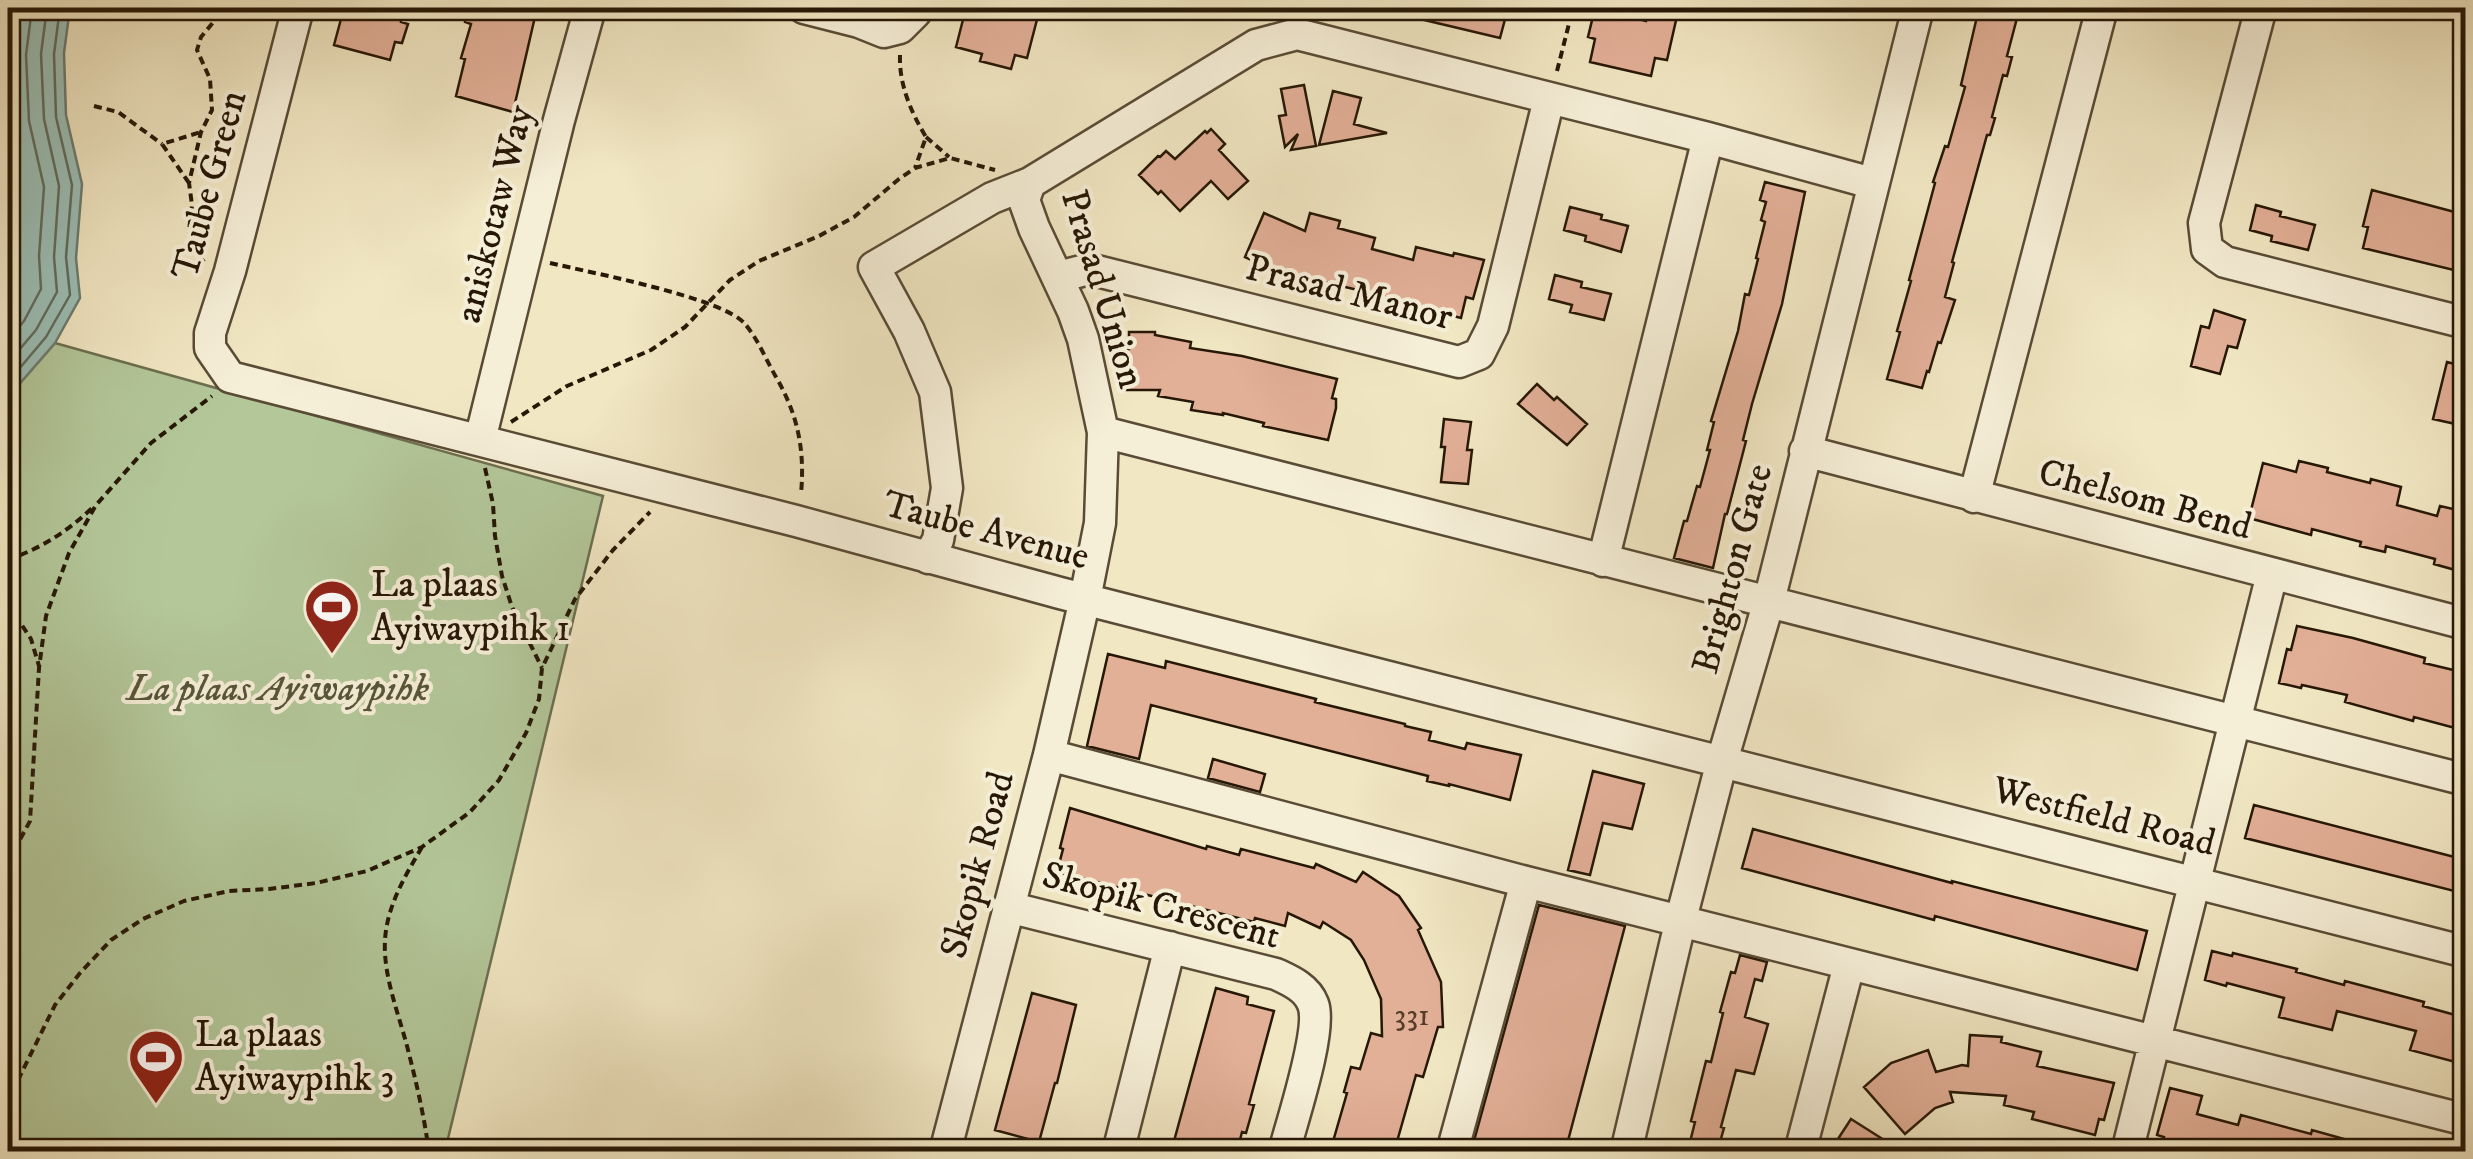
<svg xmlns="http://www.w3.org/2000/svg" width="2473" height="1159" font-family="'IM FELL DW Pica',serif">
	<rect width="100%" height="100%" fill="#f1e7c3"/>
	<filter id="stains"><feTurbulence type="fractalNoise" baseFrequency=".002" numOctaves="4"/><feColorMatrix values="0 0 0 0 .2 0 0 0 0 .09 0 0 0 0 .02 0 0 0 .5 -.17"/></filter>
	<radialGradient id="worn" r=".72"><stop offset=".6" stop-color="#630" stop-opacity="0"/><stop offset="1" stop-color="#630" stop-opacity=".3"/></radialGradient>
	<path fill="#b3c799" stroke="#6c6f50" stroke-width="2.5" d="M55 343 603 496 445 1151 8 1152V397Z"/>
	<path fill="#9bbfb6" stroke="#6c7c70" stroke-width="2.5" d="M8 8H70L64 53 66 115 82 184 76 258 80 298 55 343 8 397Z"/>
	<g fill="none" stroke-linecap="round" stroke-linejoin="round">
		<path stroke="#606b5e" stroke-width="2.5" d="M8 340 24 321 41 289 39 256 44 187 29 121 26 55 32 8
			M8 363 36 330 57 292 54 257 59 186 44 119 41 54 47 8
			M8 382 46 337 70 295 66 257 72 185 56 117 54 54 60 8"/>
	</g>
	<path fill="#e2af97" stroke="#261706" stroke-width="2.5" d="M344 8H405L401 22 408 24 402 43 395 42 390 60 334 45Z
		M468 8H537L513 112 456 96 465 59 461 58 471 24 465 22Z
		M966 8H1040L1027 58 1015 55 1011 69 980 61 982 54 956 47Z
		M1400 8H1508L1500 38 1399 14Z
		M1595 8 1646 21 1649 10 1677 16 1667 60 1655 58 1651 76 1590 62 1595 39 1588 37Z
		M1979 8H2014L2011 16 2017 18 2007 56 2012 57 2007 76 2003 75 1992 117 1995 118 1990 135H1987L1952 262 1954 263 1945 297 1955 300 1941 343 1938 342 1929 372 1927 371 1922 388 1887 379 1900 332 1897 331 1911 281 1909 280 1935 183 1933 182 1945 146 1948 147 1965 87 1961 85Z
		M1304 85 1316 146 1291 150 1298 134 1285 147 1279 116 1286 115 1281 89Z
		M1333 91 1361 98 1354 124 1387 133 1319 145Z
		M1211 129 1225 144 1219 150 1248 181 1228 199 1211 181 1180 211 1161 191 1158 194 1139 175 1158 156 1160 157 1166 151 1175 159 1205 131 1207 133Z
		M1765 182 1805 192 1782 304 1752 404 1743 440 1746 441 1727 514H1725L1713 568 1674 558 1684 521H1687L1697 486 1700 487 1710 450H1707L1714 422 1711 421 1738 331 1745 294 1749 295 1758 259 1756 258 1765 222 1761 220 1766 202 1760 200Z
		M2372 190 2466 215V273L2363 248 2368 227 2363 226Z
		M2256 205 2281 212 2280 216 2315 225 2308 250 2271 241 2272 236 2250 230Z
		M1570 207 1602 215 1601 219 1628 226 1621 252 1585 241 1586 236 1564 230Z
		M1264 213 1305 231 1310 213 1340 221 1338 228 1375 238 1372 249 1413 260 1416 247 1453 256 1454 253 1484 260 1473 299 1466 297 1461 318 1430 310 1429 314 1408 308 1410 303 1362 291 1316 280 1315 285 1278 276 1255 266 1256 262 1245 257Z
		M1555 275 1582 282 1581 287 1611 294 1604 320 1570 312 1572 305 1549 299Z
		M2214 310 2245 320 2237 348 2228 346 2220 374 2191 366 2201 326 2209 328Z
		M1129 332H1155V335L1191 342 1190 348 1242 356 1337 379 1332 398 1336 399V408L1328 440 1263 426 1264 423 1223 413V415L1191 410 1193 402 1158 396 1160 390H1123V349H1129Z
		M2447 362 2466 367V403L2460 425 2433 419Z
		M1537 384 1554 400 1557 397 1587 424 1567 445 1518 404Z
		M1444 419 1471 422 1467 450H1472L1468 484 1441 482 1445 447H1441Z
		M2299 461 2328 468 2327 472 2370 483 2371 479 2401 487 2397 505 2437 516 2440 506 2466 512V573L2434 564 2435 559 2386 546 2385 552 2360 546 2361 542 2312 529 2311 535 2249 518 2263 463 2296 472Z
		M2297 626 2353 638 2425 658 2424 663 2466 673V706L2461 705 2455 728 2414 717 2413 721 2345 702 2347 695 2302 685 2301 688 2279 683 2287 649 2291 650Z
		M1108 654 1165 668 1166 661 1316 699 1315 702 1405 724V726L1431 732 1429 740 1465 749 1467 743 1521 755 1510 800 1449 784V786L1427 781 1428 776 1151 705 1139 759 1087 746Z
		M1213 759 1265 774 1260 792 1208 778Z
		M1593 771 1644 784 1632 829 1603 823 1590 875 1568 870Z
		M2254 805 2466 860V894L2245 838Z
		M1070 808 1206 849 1207 846 1239 855 1241 849 1314 868 1316 864 1356 882 1363 872 1399 896 1421 928 1418 930 1441 982 1443 1027H1438L1423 1077 1416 1075 1394 1152H1330L1347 1093 1344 1092 1351 1067 1360 1069 1371 1033 1382 1036 1381 999 1364 960 1351 940 1323 922 1320 928 1288 913 1285 926 1255 918 1254 922 1057 872 1063 849 1060 848Z
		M1753 829 1952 883V881L2147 931 2137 970 1935 916 1934 920 1742 868Z
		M1539 905 1625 926 1565 1152H1528L1493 1142 1490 1152H1485L1472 1148Z
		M2212 951 2232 956 2233 953 2297 969 2296 972 2344 985 2345 981 2424 1002 2423 1006 2466 1018V1055L2463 1064 2410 1050 2416 1031 2337 1011 2332 1030 2279 1017 2284 998 2227 983 2226 986 2205 980Z
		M1740 955 1767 962 1762 981 1755 979 1745 1017 1768 1024 1754 1074 1736 1070 1721 1127 1724 1128 1718 1149 1690 1142 1695 1122 1691 1121 1706 1061 1711 1062 1723 1013 1720 1012 1731 972 1735 973Z
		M1216 988 1248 997 1247 1004 1274 1011 1249 1104 1254 1105 1246 1133 1242 1132 1237 1152H1171Z
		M1032 993 1076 1005 1057 1083H1055L1039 1142 995 1130Z
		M1970 1035 2002 1037 2001 1042 2041 1052 2037 1066 2114 1083 2104 1120 2099 1119 2095 1135 2032 1119 2034 1112 2004 1105 2006 1096 1950 1092 1953 1102 1935 1108 1905 1134 1864 1087 1891 1063 1928 1050 1936 1072 1962 1065 1968 1066Z
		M2170 1088 2202 1096 2197 1114 2238 1125 2241 1115 2311 1134 2312 1130 2369 1146 2368 1152H2160L2164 1137 2157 1135Z
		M1851 1119 1903 1152H1851L1836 1142Z"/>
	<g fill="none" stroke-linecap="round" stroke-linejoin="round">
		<g stroke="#594b35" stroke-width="35">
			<path id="minor" d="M298 8 230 271 210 333V348L230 377 796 521 1060 593 2466 952
				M804 8 859 22 884 32 900 28 915 13V8
				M2261 8 2204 223 2207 249 2225 262 2466 323
				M1058 277 1089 269 1459 362 1479 354 1493 326 1549 99
				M1103 432 2466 780
				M480 440 559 120 590 8
				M1805 451 2466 624
				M1974 497 2102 8
				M928 558 938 540 947 488 935 392 909 331 874 267 992 198 1030 183
				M1603 561 1708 138
				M1049 755 1526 882 2466 1120
				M1008 907 1276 974C1291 981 1307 988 1313 1004 1323 1029 1292 1121 1284 1152
				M945 1152 1049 755 1085 599 1100 523 1103 432 1083 339 1073 311 1034 228 1024 200 1030 183 1256 45 1297 34 1708 138 1872 183
				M1118 1152 1170 947
				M1452 1152 1526 882
				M1626 1152 1681 919 1722 761 1769 601 1918 8
				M1800 1152 1849 965
				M2127 1152 2272 574"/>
		</g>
		<path stroke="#261706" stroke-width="4" stroke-dasharray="8 5" stroke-linecap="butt" d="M1250 19 1254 8
			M900 55C899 85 911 112 926 137L915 168
			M1557 71 1573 8
			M94 106 118 112 162 144
			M926 137 949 157
			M189 183 162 144 201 132
			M204 262 193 248 189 231 192 205 189 183 201 132 212 110 210 79 197 50 201 37 225 8
			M550 263C588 272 724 298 745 324 758 339 766 360 776 377 798 415 805 450 801 494
			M511 422 567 386 651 350 685 327 730 280 759 261 819 236 854 217 899 179 915 168 950 158 995 170
			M485 468 493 504 495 536 502 576 512 607 542 668
			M8 560C41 548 67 532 92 508
			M8 604 31 639 39 666
			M422 847C405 876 387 906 385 940 383 975 398 1012 407 1046 416 1081 424 1115 429 1152
			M8 862 30 821 39 668 46 616 69 553 96 505 151 443 212 396
			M8 996 18 1033V1080L8 1143
			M18 1080 55 1005 80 973 111 940 143 919 184 901 229 891 269 889 316 883 367 871 422 847 470 812 499 780 526 733 539 699 542 668 575 599 613 550 650 512"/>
		<use href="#minor" stroke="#f6efd8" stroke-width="30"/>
	</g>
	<defs>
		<g id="stadium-pin" transform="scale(2.875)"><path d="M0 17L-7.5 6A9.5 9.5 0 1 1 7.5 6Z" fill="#8f2418" stroke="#f6efd8"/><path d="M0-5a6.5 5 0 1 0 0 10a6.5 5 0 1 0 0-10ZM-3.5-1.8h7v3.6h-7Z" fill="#fff"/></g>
	</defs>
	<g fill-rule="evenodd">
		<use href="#stadium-pin" x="332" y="607"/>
		<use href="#stadium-pin" x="156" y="1057"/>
	</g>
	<g text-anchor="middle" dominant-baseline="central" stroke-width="8" stroke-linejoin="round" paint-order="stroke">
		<g font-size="32" fill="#553d2a">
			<text x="1412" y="1016">331</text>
		</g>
		<g font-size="38" fill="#261706" stroke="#f6efd8">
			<text transform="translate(210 185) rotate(-75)">Taube Green</text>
			<text transform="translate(495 214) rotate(-76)">aniskotaw Way</text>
			<text transform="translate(1102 289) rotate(73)">Prasad Union</text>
			<text transform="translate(1349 293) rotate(14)">Prasad Manor</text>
			<text transform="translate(2145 500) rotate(15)">Chelsom Bend</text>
			<text transform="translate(986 531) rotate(15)">Taube Avenue</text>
			<text transform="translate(1733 569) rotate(-75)">Brighton Gate</text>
			<text transform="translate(2104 817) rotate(14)">Westfield Road</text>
			<text transform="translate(978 865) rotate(-75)">Skopik Road</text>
			<text transform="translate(1161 906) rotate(15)">Skopik Crescent</text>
		</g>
		<g font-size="38" fill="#261706" stroke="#f6efd8" text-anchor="start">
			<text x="371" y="585">La plaas<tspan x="371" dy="44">Ayiwaypihk 1</tspan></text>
			<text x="195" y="1035">La plaas<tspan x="195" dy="44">Ayiwaypihk 3</tspan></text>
		</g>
		<g font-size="38" font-style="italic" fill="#575539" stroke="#f6efd8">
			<text x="278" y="689">La plaas Ayiwaypihk</text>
		</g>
	</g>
	<rect width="2473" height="1159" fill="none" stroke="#f1e7c3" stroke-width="40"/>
	<rect x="10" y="10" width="2453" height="1139" fill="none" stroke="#261706" stroke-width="5"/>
	<rect x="20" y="20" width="2433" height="1119" fill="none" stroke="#261706" stroke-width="2.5"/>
	<rect width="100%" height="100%" filter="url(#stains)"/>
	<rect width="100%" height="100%" fill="url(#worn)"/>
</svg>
